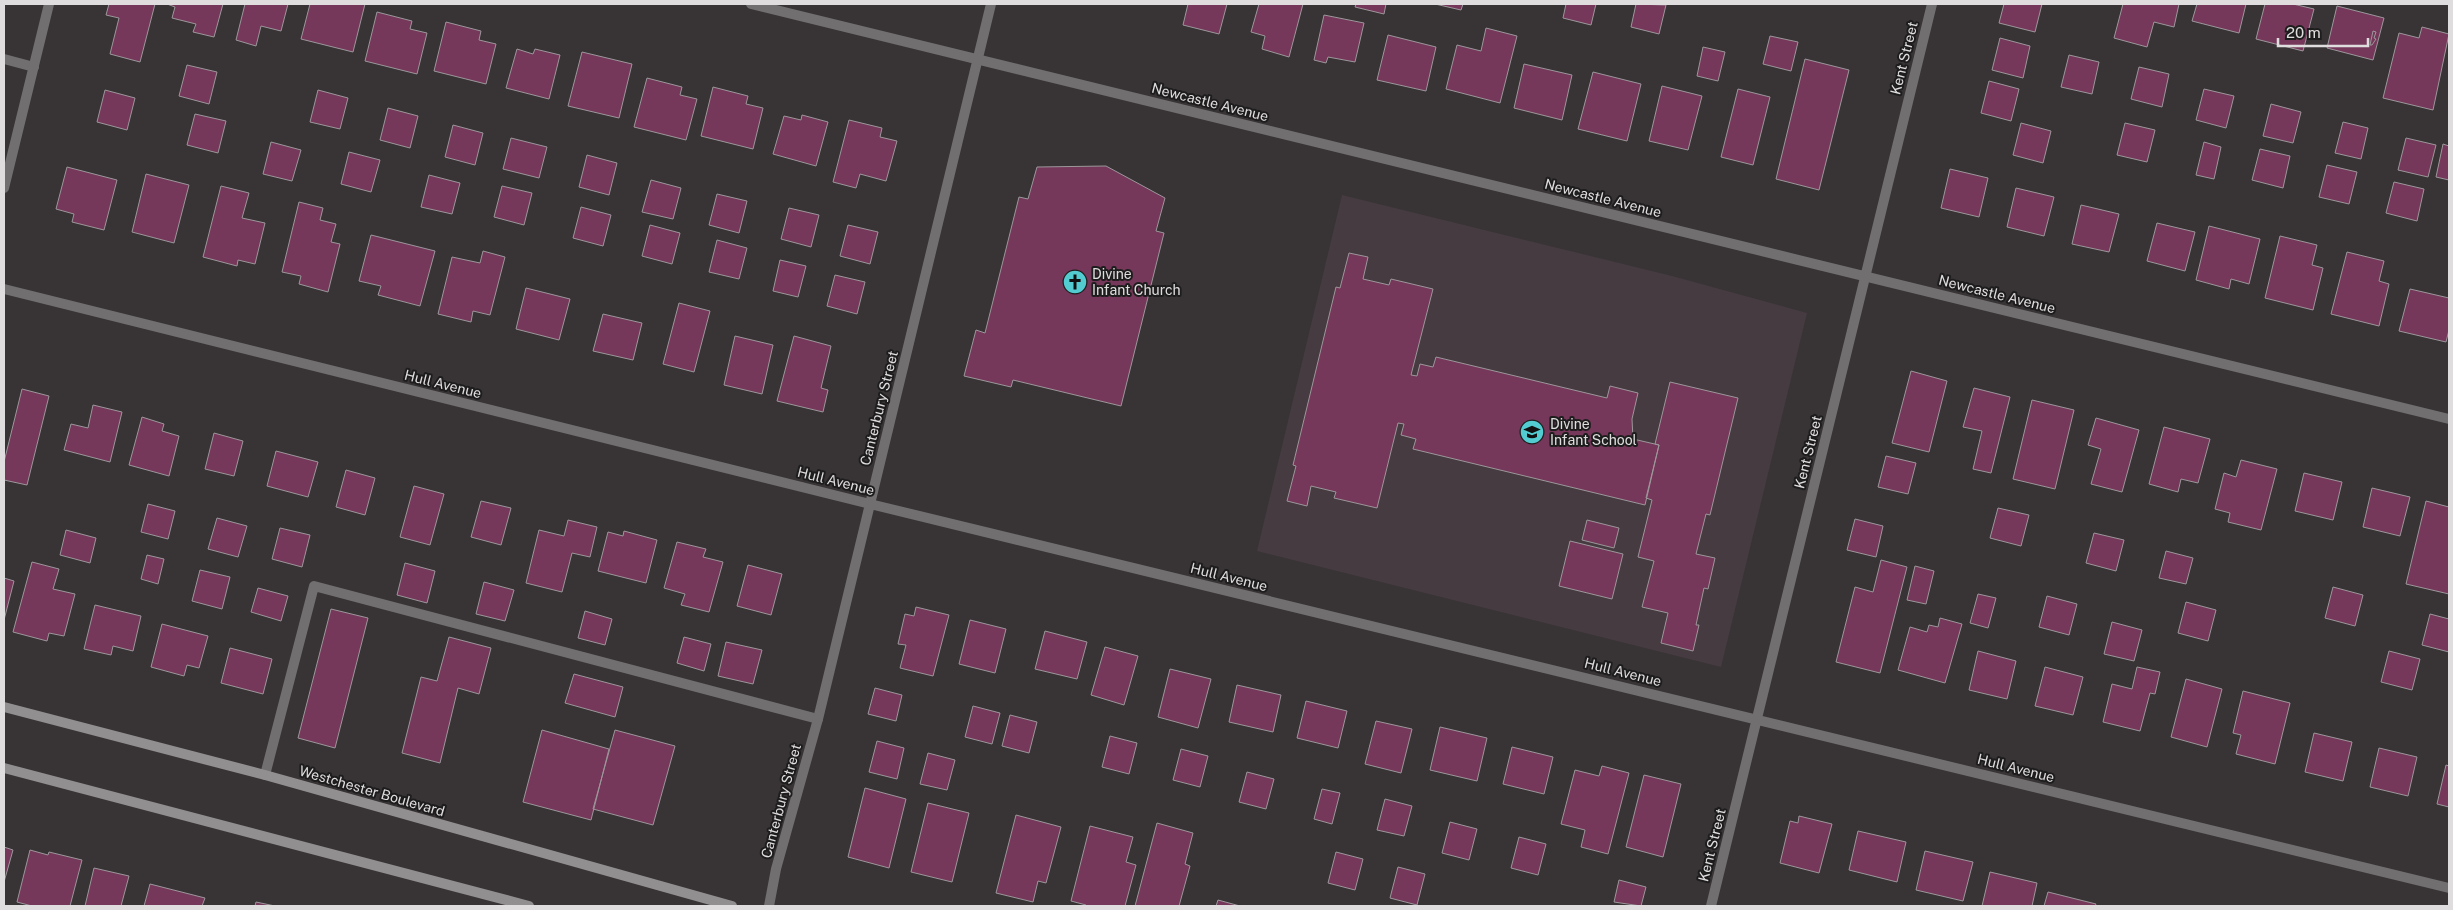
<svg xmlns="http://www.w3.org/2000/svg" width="2453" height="910" font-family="'Public Sans',sans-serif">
	<rect width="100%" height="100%" fill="#383436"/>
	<path fill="#453b40" d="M1342 195 1672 276 1807 313 1721 667 1257 551Z"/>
	<path fill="#76385a" stroke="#9c979a" d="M109 4H155L140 62 110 54 119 18 106 15Z
		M167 4H223L214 37 193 32 196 24 172 18 175 7Z
		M245 4H288L281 31 261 26 256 46 236 40Z
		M310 4H365L353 52 301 39Z
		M1188 4H1227L1219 34 1183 25Z
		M1259 4H1303L1289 57 1262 49 1265 36 1251 32Z
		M1356 4H1386L1384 14 1355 7Z
		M1435 4H1463L1461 10Z
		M1566 4H1596L1591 25 1563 18Z
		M1636 4 1666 5 1659 34 1631 27Z
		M2004 4H2042L2035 32 1999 23Z
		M2123 4H2179L2174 27 2154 22 2147 47 2114 38Z
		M2197 4H2246L2239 33 2192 21Z
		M2265 4H2293L2314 9 2303 51 2256 39Z
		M2337 6 2384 18 2373 60 2327 48Z
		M377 12 412 21 410 29 427 33 417 74 365 61Z
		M1324 15 1364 23 1355 62 1328 57 1326 63 1314 60Z
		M446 22 481 31 479 40 496 44 486 84 434 71Z
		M2422 27 2449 34 2433 110 2383 98 2399 33 2419 38Z
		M1486 28 1517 36 1500 103 1446 89 1457 45 1481 51Z
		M2373 31 2376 32 2374 38 2376 39 2372 45H2370Z
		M1388 35 1436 47 1426 91 1377 80Z
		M1770 36 1798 42 1791 71 1763 64Z
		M2000 38 2030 46 2023 78 1992 70Z
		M1703 47 1725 52 1718 81 1697 76Z
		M517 49 533 54 535 49 560 55 549 99 506 88Z
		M582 52 632 64 619 118 568 106Z
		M2069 55 2099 62 2092 94 2061 87Z
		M1805 59 1849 70 1819 190 1776 179Z
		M1524 64 1572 75 1562 120 1514 108Z
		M187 65 217 72 209 104 179 96Z
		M2139 67 2169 74 2162 107 2131 99Z
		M1593 72 1641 84 1627 141 1578 129Z
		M647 78 682 87 680 95 697 99 686 140 634 127Z
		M1989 81 2019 89 2011 121 1981 113Z
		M1662 86 1702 96 1688 150 1649 141Z
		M713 87 748 96 746 104 763 108 753 149 701 136Z
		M1738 89 1770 97 1753 165 1721 157Z
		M2204 89 2234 96 2226 128 2196 120Z
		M105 90 135 98 127 130 97 122Z
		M318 90 348 98 340 129 310 122Z
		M2271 104 2301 112 2293 143 2263 136Z
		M388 108 418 116 410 148 380 140Z
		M195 114 226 121 218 153 187 145Z
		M802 115 828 122 816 166 773 154 784 116 801 120Z
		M849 120 882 128 880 137 897 141 886 181 860 174 856 188 833 182Z
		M2343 122 2368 128 2361 159 2335 153Z
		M2021 123 2051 131 2043 163 2013 155Z
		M2125 123 2155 130 2147 162 2117 155Z
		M453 125 483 133 475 165 445 157Z
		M511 138 547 147 539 178 503 169Z
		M2406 138 2436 145 2428 177 2398 170Z
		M271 142 301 150 292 181 263 174Z
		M2204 142 2221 147 2214 179 2196 175Z
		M2443 144 2449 146V180L2436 177Z
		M2260 149 2290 156 2283 188 2252 180Z
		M349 152 380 160 371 192 341 184Z
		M587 155 617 163 609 195 579 187Z
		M2327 165 2357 172 2349 204 2319 197Z
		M1106 166 1165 198 1156 231 1164 233 1121 406 1013 380 1011 387 964 376 976 330 985 333 1019 197 1028 199 1037 167Z
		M67 167 117 180 104 230 72 222 74 214 56 209Z
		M1950 169 1988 178 1979 217 1941 208Z
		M146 174 189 185 174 243 132 232Z
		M429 175 460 183 452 214 421 207Z
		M651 180 681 188 673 219 642 212Z
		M2394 182 2424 189 2417 221 2386 213Z
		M221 186 249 193 242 218 265 223 255 264 238 260 237 266 203 257Z
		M502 186 532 193 524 225 494 217Z
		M2016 188 2054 197 2044 236 2007 227Z
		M717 194 747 201 739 233 709 225Z
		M299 202 323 208 320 220 336 224 331 242 340 244 328 292 299 284 301 276 282 272Z
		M2081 205 2119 214 2109 252 2072 244Z
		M581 207 611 215 603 246 573 238Z
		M789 208 819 215 811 247 781 239Z
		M2157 223 2195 232 2185 271 2147 261Z
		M650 225 680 233 672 264 642 256Z
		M848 225 878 232 870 264 840 256Z
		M2209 226 2260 239 2249 284 2231 279 2229 289 2196 280Z
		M371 235 435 251 420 306 378 295 381 286 359 281Z
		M2280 236 2317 245 2312 265 2323 268 2313 310 2265 298Z
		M717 240 747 248 739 279 709 272Z
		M483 251 505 257 490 315 473 311 471 322 438 314 452 257 480 263Z
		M2347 252 2384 261 2379 281 2389 284 2379 326 2331 314Z
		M1349 253 1368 257 1363 279 1389 285 1391 279 1433 289 1411 375 1417 376 1420 364 1433 367 1436 357 1607 398 1610 386 1638 393 1632 419 1633 439 1659 445 1645 505 1413 449 1416 439 1401 435 1404 424 1398 423 1377 508 1334 498 1336 492 1311 486 1307 506 1287 501 1296 466 1293 465 1336 287 1340 288Z
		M780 260 806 266 798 297 773 291Z
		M835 275 865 282 857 314 827 306Z
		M526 288 570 299 559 340 516 329Z
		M2410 289 2449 298V330L2446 342 2399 331Z
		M679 303 710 311 694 372 663 364Z
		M603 314 642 323 633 360 593 351Z
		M735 336 773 345 762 394 724 385Z
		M794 336 831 346 821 388 828 390 823 412 777 401Z
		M1911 371 1947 381 1929 452 1892 443Z
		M1670 382 1738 398 1710 515 1706 514 1696 554 1715 558 1708 589 1704 588 1696 625H1699L1693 651 1661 643 1668 613 1642 607 1654 561 1638 557 1652 500 1646 498 1659 445 1655 444Z
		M1974 388 2010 397 1991 473 1973 469 1982 431 1963 427Z
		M22 389 49 396 27 485 4 480V462Z
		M2032 400 2074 410 2055 489 2013 479Z
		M93 405 122 412 110 462 64 450 71 424 88 428Z
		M142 417 164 424 162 431 179 436 169 476 129 465Z
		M2096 418 2139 430 2122 492 2091 484 2101 449 2088 445Z
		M2164 427 2210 439 2198 483 2181 479 2178 492 2149 484Z
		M214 433 243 441 234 476 205 469Z
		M276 451 318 462 308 497 267 486Z
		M1886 456 1916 463 1908 494 1878 487Z
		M2241 460 2277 469 2261 530 2228 522 2230 513 2215 509 2224 473 2236 477Z
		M346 470 375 478 365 515 336 507Z
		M2304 473 2342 482 2333 520 2295 511Z
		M414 486 444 494 430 545 400 537Z
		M2372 488 2410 497 2400 536 2363 527Z
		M481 501 511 508 501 545 471 537Z
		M2426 501 2449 507V594L2406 584Z
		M148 504 175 511 168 539 141 532Z
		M1998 508 2029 515 2021 546 1990 538Z
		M217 518 247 526 238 557 208 549Z
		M1855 519 1883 526 1876 557 1847 550Z
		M568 520 597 527 590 557 572 553 562 592 526 583 539 530 564 536Z
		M1587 520 1619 528 1614 548 1582 540Z
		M280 528 310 535 302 567 272 559Z
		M66 530 96 538 90 563 60 555Z
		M624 531 657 540 646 583 598 571 608 532 623 536Z
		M2094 533 2124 540 2116 571 2086 563Z
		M1570 541 1623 554 1612 599 1559 586Z
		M677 542 706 549 703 557 723 562 709 612 681 605 685 594 664 588Z
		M2166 551 2193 558 2186 584 2159 578Z
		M147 555 164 559 158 584 141 579Z
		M1881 560 1907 567 1880 673 1836 662 1855 587 1873 592Z
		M32 562 59 569 53 589 75 594 64 636 49 633 47 641 13 632Z
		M405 563 435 571 427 603 397 595Z
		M748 565 782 574 771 615 737 606Z
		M1915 566 1934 571 1926 604 1907 600Z
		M200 570 230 577 222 609 192 601Z
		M4 578 14 581 4 620Z
		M484 582 514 590 505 621 476 614Z
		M2333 587 2363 595 2355 626 2325 618Z
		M258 588 288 596 281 621 251 612Z
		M1978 594 1996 598 1988 628 1970 623Z
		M2047 596 2077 604 2069 635 2039 627Z
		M2186 602 2216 610 2208 641 2178 633Z
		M95 605 141 616 133 651 113 646 111 655 84 649Z
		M916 607 949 615 933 676 900 668 906 645 898 644 905 614 914 616Z
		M331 609 368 618 335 748 298 738Z
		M585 611 612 619 605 645 578 638Z
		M2430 614 2449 619V652L2422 645Z
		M1940 618 1962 624 1945 683 1898 670 1910 627 1927 632 1929 625 1938 627Z
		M970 620 1006 629 995 673 959 664Z
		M2112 622 2142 630 2134 661 2104 654Z
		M162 624 208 636 199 668 187 665 184 676 151 667Z
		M1045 631 1087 642 1077 679 1035 669Z
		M449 637 491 648 479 694 458 688 440 763 402 753 421 677 437 681Z
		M684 637 711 644 704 671 677 663Z
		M726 642 762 650 753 684 718 676Z
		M1105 647 1138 656 1124 705 1091 695Z
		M230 648 272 659 263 694 221 683Z
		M1978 651 2016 661 2007 699 1969 690Z
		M2389 651 2420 659 2412 690 2381 682Z
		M2045 667 2083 677 2073 715 2035 706Z
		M2137 667 2160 672 2155 694 2150 693 2140 731 2103 722 2112 684 2132 689Z
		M1170 669 1211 679 1198 728 1158 717Z
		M574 674 623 687 615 717 565 703Z
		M2186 679 2222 689 2207 747 2171 737Z
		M1237 685 1281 695 1273 732 1229 722Z
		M875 688 902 695 896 721 868 714Z
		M2243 691 2290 703 2275 764 2236 754 2241 735 2233 733Z
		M1306 701 1347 711 1338 748 1297 738Z
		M973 706 1000 713 992 744 965 737Z
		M1010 715 1037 722 1029 753 1002 746Z
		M1376 721 1412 729 1401 773 1365 764Z
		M1440 727 1487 738 1477 781 1430 770Z
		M542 730 609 749 591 820 523 802Z
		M615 730 675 746 653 825 593 809Z
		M2314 733 2352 742 2343 781 2305 772Z
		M1110 736 1137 743 1129 774 1102 767Z
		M877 741 904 748 897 779 869 772Z
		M1512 747 1553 757 1544 794 1503 784Z
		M2379 748 2417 757 2408 796 2370 787Z
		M1181 749 1208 756 1200 787 1173 780Z
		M928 753 955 760 947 790 920 784Z
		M2446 765 2449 766V807L2437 804Z
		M1602 766 1629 773 1608 854 1581 847 1585 830 1561 824 1575 770 1599 776Z
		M1247 772 1274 779 1266 809 1239 802Z
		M1644 775 1681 784 1663 857 1626 847Z
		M865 788 906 799 889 868 848 857Z
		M1322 789 1340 793 1332 824 1314 819Z
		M1385 799 1412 806 1404 836 1377 830Z
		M928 803 969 813 952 882 911 872Z
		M1016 815 1061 827 1046 883 1038 881 1033 902 996 893Z
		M1799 816 1832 824 1819 873 1780 863 1790 821 1798 823Z
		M1450 822 1477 829 1469 860 1442 853Z
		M1157 823 1193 833 1185 864 1190 866 1179 906H1135Z
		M1090 826 1133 837 1126 862 1136 865 1125 906H1085L1086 905 1071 901Z
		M1858 831 1906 842 1897 882 1849 870Z
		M1519 837 1546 844 1538 875 1511 868Z
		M4 847 13 850 4 882Z
		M30 850 48 855 49 852 82 860 70 906H32L17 902Z
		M1925 851 1973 862 1963 901 1916 890Z
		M1336 852 1363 859 1355 890 1328 883Z
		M1398 867 1425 874 1417 905 1390 898Z
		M94 868 129 876 121 906H85Z
		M1990 872 2037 883 2032 906H1982Z
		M1619 880 1646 887 1641 906 1614 902Z
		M150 884 205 898 202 906H144Z
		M2048 892 2096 904 2095 906H2044Z
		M1218 900 1240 906H1216Z
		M256 902 275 906H255Z"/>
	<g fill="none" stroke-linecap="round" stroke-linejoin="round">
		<path stroke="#716f70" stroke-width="10" d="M4 59 34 67
			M265 775 314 586 818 719"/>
		<path stroke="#716f70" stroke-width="10" d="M751 4 2449 419
			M4 188 49 4
			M4 289 870 504 2449 888
			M769 906 776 869 818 719 991 4
			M1711 906 1932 4"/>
		<path stroke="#928f90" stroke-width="10" d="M4 707 265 775 732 906
			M4 768 529 906"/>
	</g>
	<defs>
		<g id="church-disc" transform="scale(1.25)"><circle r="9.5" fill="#52ccd0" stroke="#1e1d1d"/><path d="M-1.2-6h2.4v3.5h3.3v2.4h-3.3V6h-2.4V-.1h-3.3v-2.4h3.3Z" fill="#111"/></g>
		<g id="school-disc" transform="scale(1.25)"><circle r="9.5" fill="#52ccd0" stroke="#1e1d1d"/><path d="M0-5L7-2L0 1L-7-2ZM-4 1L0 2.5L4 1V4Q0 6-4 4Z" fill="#111"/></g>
	</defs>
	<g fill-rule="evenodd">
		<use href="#church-disc" x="1075" y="282"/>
		<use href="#school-disc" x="1532" y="432"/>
	</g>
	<g text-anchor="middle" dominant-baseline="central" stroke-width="4" stroke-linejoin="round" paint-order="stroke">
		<g font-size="14" fill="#e0ddde" stroke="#1e1d1d">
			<text transform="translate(1904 58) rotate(-76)">Kent Street</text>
			<text transform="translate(1210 102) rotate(14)">Newcastle Avenue</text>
			<text transform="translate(1603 198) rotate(14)">Newcastle Avenue</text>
			<text transform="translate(1997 294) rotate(14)">Newcastle Avenue</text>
			<text transform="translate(443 384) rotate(14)">Hull Avenue</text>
			<text transform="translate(879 408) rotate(-76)">Canterbury Street</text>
			<text transform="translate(1808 452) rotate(-76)">Kent Street</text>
			<text transform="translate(836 481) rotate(14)">Hull Avenue</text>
			<text transform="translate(1229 577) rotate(14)">Hull Avenue</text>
			<text transform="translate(1623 672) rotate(14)">Hull Avenue</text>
			<text transform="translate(2016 768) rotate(14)">Hull Avenue</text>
			<text transform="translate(372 791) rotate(16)">Westchester Boulevard</text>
			<text transform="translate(781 801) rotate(-75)">Canterbury Street</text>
			<text transform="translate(1712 845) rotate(-76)">Kent Street</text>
		</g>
		<g font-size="14" fill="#e0ddde" stroke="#1e1d1d" text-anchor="start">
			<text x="1092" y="274">Divine<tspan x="1092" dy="16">Infant Church</tspan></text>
			<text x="1550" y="424">Divine<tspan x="1550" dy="16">Infant School</tspan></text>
		</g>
	</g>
	<rect width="2453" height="910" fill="none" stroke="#e0ddde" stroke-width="10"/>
	<path d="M2278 38v8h90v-8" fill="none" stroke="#e0ddde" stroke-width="2.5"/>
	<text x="2286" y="38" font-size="15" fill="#e0ddde" stroke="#1e1d1d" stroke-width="4" paint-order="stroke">20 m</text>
</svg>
